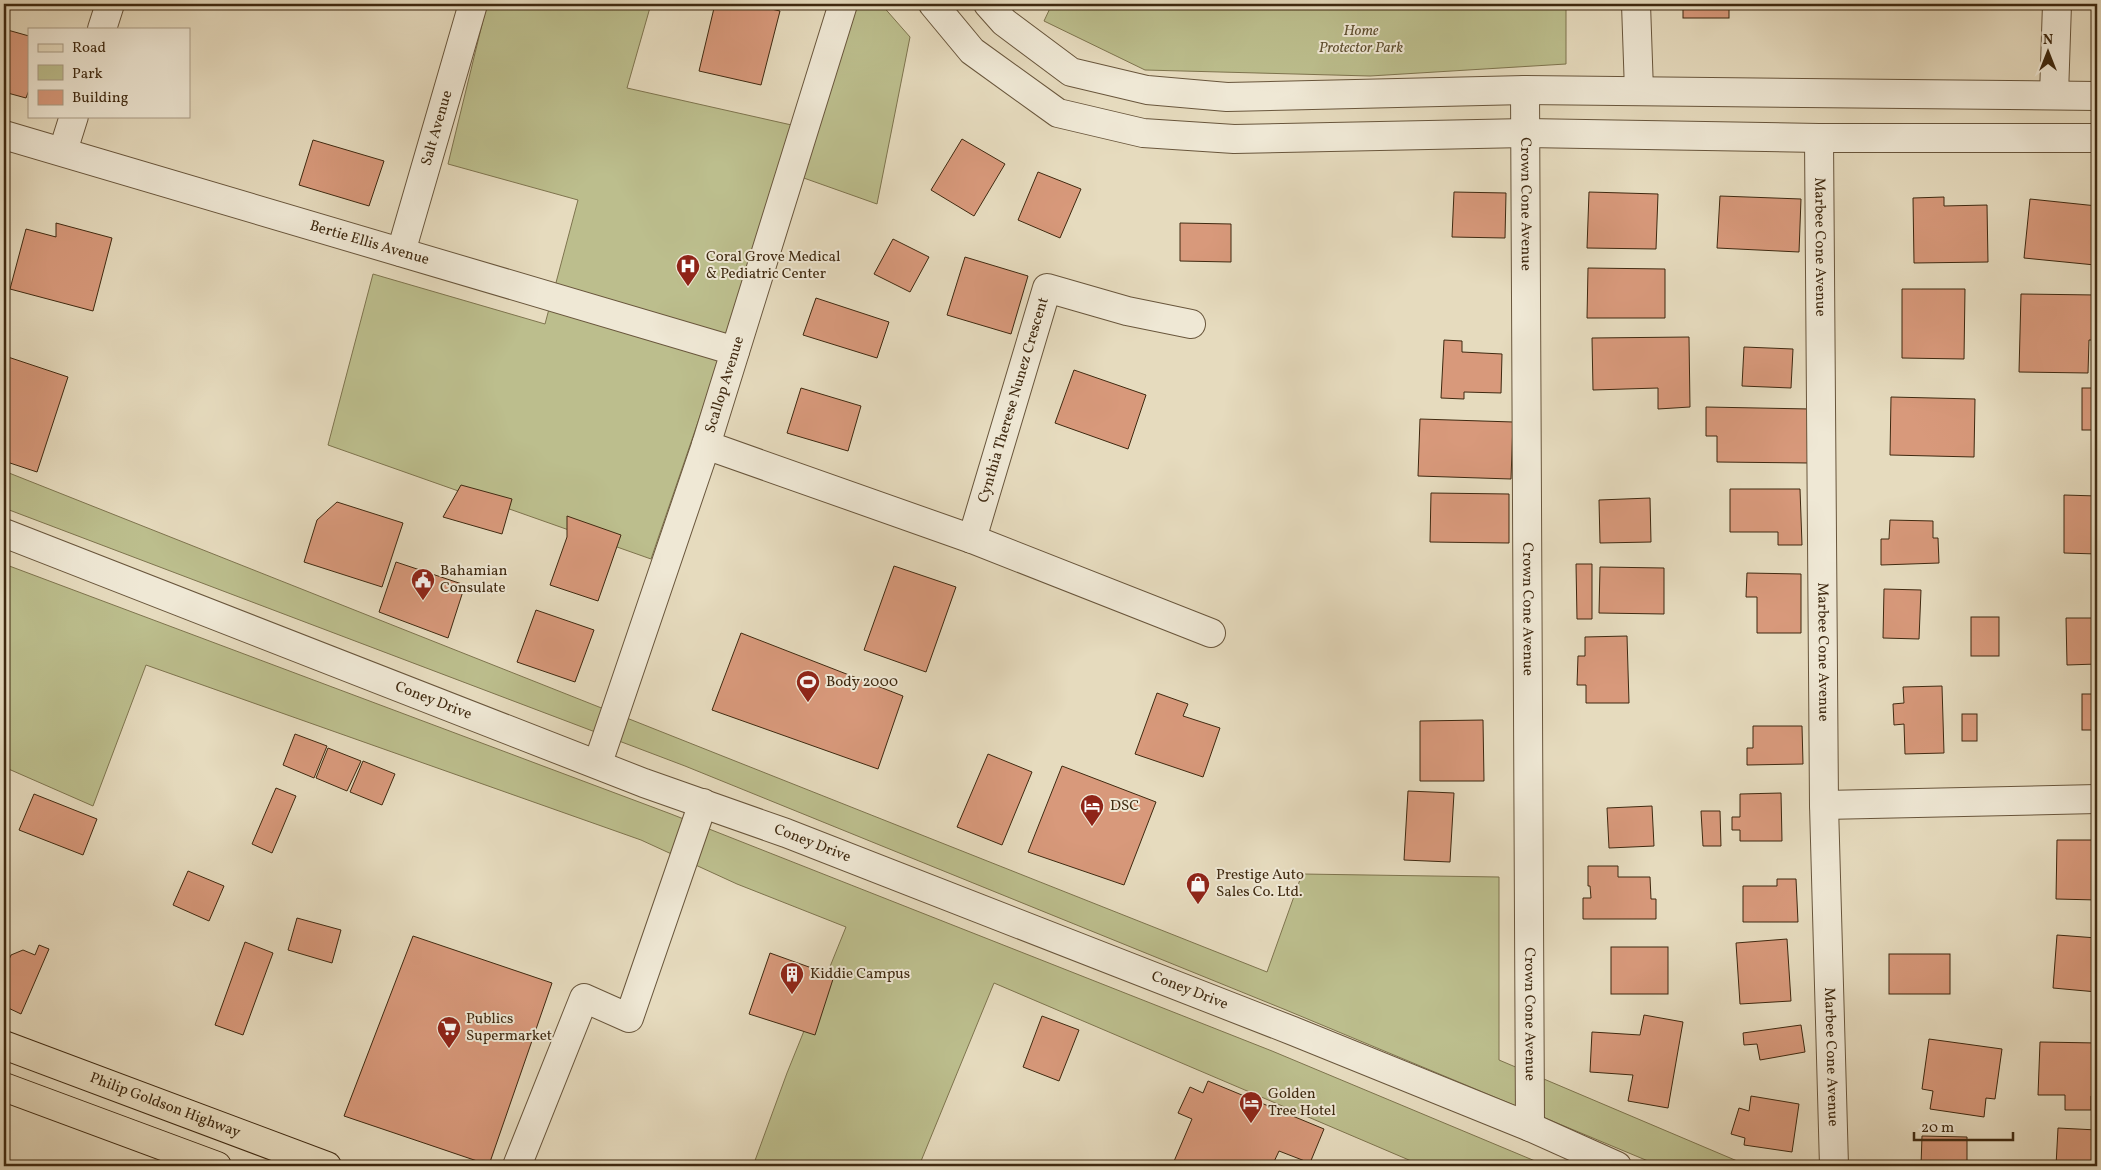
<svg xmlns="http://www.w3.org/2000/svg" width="2101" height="1170" font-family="Vollkorn,serif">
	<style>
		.green { fill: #bcbe8d; stroke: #7e744e }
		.building { fill: #d8997b; stroke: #3f2910 }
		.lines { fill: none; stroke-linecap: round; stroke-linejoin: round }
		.minor-casing { stroke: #69563c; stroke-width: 30 }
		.major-casing { stroke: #3f2910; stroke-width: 30 }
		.minor { stroke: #efe8d5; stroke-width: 28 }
		.major { stroke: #e6dbbe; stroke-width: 28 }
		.labels { text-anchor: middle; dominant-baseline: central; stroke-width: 4; stroke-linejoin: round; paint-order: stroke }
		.park-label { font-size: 15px; font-style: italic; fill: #5e4e2f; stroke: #efe8d5 }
		.street-label { font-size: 15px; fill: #3f2910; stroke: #efe8d5 }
		.poi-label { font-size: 15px; fill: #3f2910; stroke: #efe8d5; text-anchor: start }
	</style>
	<rect width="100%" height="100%" fill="#e6dbbe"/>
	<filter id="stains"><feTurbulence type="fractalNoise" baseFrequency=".004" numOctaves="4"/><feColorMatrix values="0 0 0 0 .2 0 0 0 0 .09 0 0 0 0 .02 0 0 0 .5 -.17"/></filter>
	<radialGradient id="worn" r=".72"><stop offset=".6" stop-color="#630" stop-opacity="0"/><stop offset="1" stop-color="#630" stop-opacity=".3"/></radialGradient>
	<g class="green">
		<path d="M 487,4 L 651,4 L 627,88 L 796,126 L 833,4 L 881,4 L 910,37 L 877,204 L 784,171 L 651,559 L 328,445 L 373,274 L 545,324 L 578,200 L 448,164 Z"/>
		<path d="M 1052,4 L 1566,4 L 1566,64 L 1370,76 L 1145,70 L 1044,21 Z"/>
		<path d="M 4,471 L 1267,972 L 1302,874 L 1499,877 L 1499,1060 L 1749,1166 L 1660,1166 L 1286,1010 L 685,766 L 4,508 Z"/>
		<path d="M 4,564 L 671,814 L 1272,1051 L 1547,1166 L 1423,1166 L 994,983 L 919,1166 L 753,1166 L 787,1073 L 846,927 L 737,884 L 641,840 L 146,665 L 93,806 L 4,767 L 4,622 L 8,606 L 4,605 Z"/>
	</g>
	<g class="building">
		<path d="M 715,4 L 750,4 L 780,11 L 761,85 L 699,71 Z"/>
		<rect x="1683" y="4" width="46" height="14"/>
		<path d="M 4,29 L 29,36 L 29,90 L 26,98 L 4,92 Z"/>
		<path d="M 962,139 L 1005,164 L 974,216 L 931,190 Z"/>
		<path d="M 313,140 L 384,161 L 369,206 L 299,185 Z"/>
		<path d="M 1038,172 L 1081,189 L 1060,238 L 1018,220 Z"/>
		<path d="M 1454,192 L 1506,193 L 1505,238 L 1452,237 Z"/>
		<path d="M 1589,192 L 1658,194 L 1656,249 L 1587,248 Z"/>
		<path d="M 1720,196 L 1801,199 L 1799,252 L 1717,248 Z"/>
		<path d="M 1944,197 L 1944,206 L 1987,205 L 1988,262 L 1914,263 L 1913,198 Z"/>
		<path d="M 2030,199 L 2097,206 L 2095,265 L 2024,258 Z"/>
		<path d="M 56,223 L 112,238 L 93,311 L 10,289 L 26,229 L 56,237 Z"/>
		<path d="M 1180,223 L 1231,224 L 1231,262 L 1180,261 Z"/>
		<path d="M 893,239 L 929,257 L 910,292 L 874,274 Z"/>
		<path d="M 965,257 L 1028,276 L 1011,334 L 947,315 Z"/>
		<path d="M 1588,268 L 1665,269 L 1665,318 L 1587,318 Z"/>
		<path d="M 1902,289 L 1965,289 L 1964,359 L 1902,358 Z"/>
		<path d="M 2021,294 L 2096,295 L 2097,340 L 2089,340 L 2088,373 L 2019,372 Z"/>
		<path d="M 816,298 L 889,322 L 877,358 L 803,335 Z"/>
		<path d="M 1689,337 L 1690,407 L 1658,409 L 1658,388 L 1593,390 L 1592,338 Z"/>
		<path d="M 1444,340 L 1462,341 L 1462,352 L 1502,354 L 1501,393 L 1464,392 L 1464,399 L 1441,398 Z"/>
		<path d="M 1744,347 L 1793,349 L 1791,388 L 1742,386 Z"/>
		<path d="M 8,357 L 68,377 L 37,472 L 4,461 L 4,371 Z"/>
		<path d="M 1074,370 L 1146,395 L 1128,449 L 1055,423 Z"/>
		<path d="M 801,388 L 861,406 L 848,451 L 787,433 Z"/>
		<rect x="2082" y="388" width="15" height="42"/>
		<path d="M 1891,397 L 1975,399 L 1974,457 L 1890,455 Z"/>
		<path d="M 1706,407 L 1810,409 L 1809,463 L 1717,462 L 1717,436 L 1706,436 Z"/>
		<path d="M 1420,419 L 1513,422 L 1511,479 L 1418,476 Z"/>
		<path d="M 461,485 L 512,499 L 502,534 L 443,517 Z"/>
		<path d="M 1730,489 L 1800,489 L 1802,545 L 1778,545 L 1778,532 L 1730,532 Z"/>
		<path d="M 1431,493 L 1509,494 L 1509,543 L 1430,542 Z"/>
		<path d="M 2064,495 L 2097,496 L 2097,554 L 2064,553 Z"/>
		<path d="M 1650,498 L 1651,542 L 1600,543 L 1599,500 Z"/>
		<path d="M 337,502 L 403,523 L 382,587 L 304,562 L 317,520 Z"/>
		<path d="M 567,516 L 621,535 L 598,601 L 550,585 L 567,537 Z"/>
		<path d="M 1890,520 L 1933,521 L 1933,538 L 1938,538 L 1939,563 L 1881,565 L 1881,539 L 1889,539 Z"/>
		<path d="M 396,562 L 465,585 L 448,638 L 379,612 Z"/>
		<path d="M 1576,564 L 1592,564 L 1592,619 L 1577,619 Z"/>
		<path d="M 894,566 L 956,587 L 926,672 L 864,650 Z"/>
		<path d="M 1600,567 L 1664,568 L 1664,614 L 1599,613 Z"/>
		<path d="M 1747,573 L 1801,574 L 1801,633 L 1757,633 L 1757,597 L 1746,597 Z"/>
		<path d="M 1884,589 L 1921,590 L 1919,639 L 1883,638 Z"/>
		<path d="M 536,610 L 594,630 L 575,682 L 517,662 Z"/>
		<rect x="1971" y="617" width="28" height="39"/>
		<path d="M 2066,618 L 2097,618 L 2097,664 L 2067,665 Z"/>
		<path d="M 741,633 L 903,696 L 878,769 L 712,710 Z"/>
		<path d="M 1627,636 L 1629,703 L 1586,703 L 1586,685 L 1577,685 L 1578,656 L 1585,656 L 1585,637 Z"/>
		<path d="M 1942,686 L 1944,753 L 1905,754 L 1904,724 L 1894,725 L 1893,704 L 1904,703 L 1903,687 Z"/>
		<path d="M 1157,693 L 1188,704 L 1183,716 L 1220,728 L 1203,777 L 1135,754 Z"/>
		<rect x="2082" y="694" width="15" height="36"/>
		<rect x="1962" y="714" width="15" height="27"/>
		<path d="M 1483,720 L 1484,781 L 1420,781 L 1420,721 Z"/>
		<path d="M 1753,726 L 1802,726 L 1803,764 L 1747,765 L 1747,748 L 1753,748 Z"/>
		<path d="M 295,734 L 327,746 L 314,778 L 283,765 Z"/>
		<path d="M 328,748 L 361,761 L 347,791 L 316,778 Z"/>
		<path d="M 988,754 L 1032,772 L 1002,845 L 957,827 Z"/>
		<path d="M 363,761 L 395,774 L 382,805 L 350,792 Z"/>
		<path d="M 1062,766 L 1156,802 L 1124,885 L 1028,852 Z"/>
		<path d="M 276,788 L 296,796 L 272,853 L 252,844 Z"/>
		<path d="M 1408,791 L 1454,793 L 1450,862 L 1404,860 Z"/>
		<path d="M 1781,793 L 1782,841 L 1740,841 L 1740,830 L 1732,830 L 1732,817 L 1740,817 L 1740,794 Z"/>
		<path d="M 34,794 L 97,819 L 83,855 L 19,830 Z"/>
		<path d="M 1652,806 L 1654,846 L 1609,848 L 1607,808 Z"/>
		<path d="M 1701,811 L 1720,811 L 1721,846 L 1703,846 Z"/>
		<path d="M 2057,840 L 2097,840 L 2097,900 L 2056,899 Z"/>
		<path d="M 1588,866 L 1618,866 L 1618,877 L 1650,877 L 1651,899 L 1656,899 L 1656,919 L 1583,919 L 1583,898 L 1591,898 L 1590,886 L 1588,886 Z"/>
		<path d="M 188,871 L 224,886 L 209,921 L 173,905 Z"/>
		<path d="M 1777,879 L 1796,879 L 1798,922 L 1743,922 L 1743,886 L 1777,886 Z"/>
		<path d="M 297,918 L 341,930 L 332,963 L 288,950 Z"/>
		<path d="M 2057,935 L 2097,938 L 2097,992 L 2053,988 Z"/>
		<path d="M 413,936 L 552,983 L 489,1165 L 344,1116 Z"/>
		<path d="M 1787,939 L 1791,1001 L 1740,1004 L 1736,943 Z"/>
		<path d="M 245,942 L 273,953 L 243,1035 L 215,1025 Z"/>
		<path d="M 39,945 L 49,949 L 21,1014 L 4,1006 L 4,971 L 11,955 L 23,950 L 35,955 Z"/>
		<rect x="1611" y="947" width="57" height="47"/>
		<path d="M 770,953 L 834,976 L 815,1035 L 749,1014 Z"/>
		<rect x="1889" y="954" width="61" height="40"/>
		<path d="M 1644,1015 L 1683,1022 L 1668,1108 L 1628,1101 L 1633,1075 L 1590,1072 L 1592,1032 L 1640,1035 Z"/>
		<path d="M 1042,1016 L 1079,1030 L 1059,1081 L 1023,1067 Z"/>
		<path d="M 1801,1025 L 1805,1052 L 1760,1060 L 1757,1044 L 1744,1045 L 1743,1033 Z"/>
		<path d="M 1929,1039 L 2002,1049 L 1995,1099 L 1986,1098 L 1984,1117 L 1930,1109 L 1933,1091 L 1922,1089 Z"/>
		<path d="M 2040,1042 L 2097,1043 L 2097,1097 L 2091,1096 L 2091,1110 L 2065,1110 L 2065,1095 L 2038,1095 Z"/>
		<path d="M 1208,1081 L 1324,1129 L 1310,1163 L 1279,1151 L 1272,1166 L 1172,1166 L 1192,1119 L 1178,1113 L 1190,1087 L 1203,1093 Z"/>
		<path d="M 1751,1096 L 1799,1104 L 1792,1152 L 1744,1145 L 1745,1138 L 1731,1134 L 1739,1108 L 1749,1111 Z"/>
		<path d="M 2058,1128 L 2097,1130 L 2097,1166 L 2056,1166 Z"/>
		<path d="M 1922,1136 L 1967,1137 L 1967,1166 L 1921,1166 Z"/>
	</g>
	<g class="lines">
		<g class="minor-casing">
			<g id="minor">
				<path d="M 933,4 L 972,51 L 1058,113 L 1143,133 L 1234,139 L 1526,133 L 1819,138 L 2097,138"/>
				<path d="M 988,4 L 1004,22 L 1071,72 L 1147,90 L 1227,97 L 1525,90 L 2097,96"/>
				<path d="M 1636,4 L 1639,91"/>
				<path d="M 102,29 L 110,4"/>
				<path id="s1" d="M 1525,90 L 1530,1127"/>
				<path d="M 2054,95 L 2057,4"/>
				<path id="s2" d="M 4,135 L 735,351"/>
				<path id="s3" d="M 1819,138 L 1824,805 L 1834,1166"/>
				<path d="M 63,151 L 74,116"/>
				<path id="s4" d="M 401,252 L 473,4"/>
				<path d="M 706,445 L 972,539 L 1211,633"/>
				<path id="s5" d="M 4,533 L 644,783 L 786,833 L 1293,1031 L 1530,1127 L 1617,1166"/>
				<path id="s6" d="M 972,539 L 1047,288 L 1127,311 L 1191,324"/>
				<path id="s7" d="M 598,763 L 706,445 L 843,4"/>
				<path d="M 1824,805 L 2097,799"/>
				<path d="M 517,1166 L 584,998 L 629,1018 L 703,803"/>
			</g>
		</g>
		<g class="major-casing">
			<g id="major">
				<path id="s8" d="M 4,1045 L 327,1166"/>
				<path d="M 4,1087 L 217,1166"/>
			</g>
		</g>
		<use href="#minor" class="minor"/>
		<use href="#major" class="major"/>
	</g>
	<defs>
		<g id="hospital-pin" transform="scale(1.25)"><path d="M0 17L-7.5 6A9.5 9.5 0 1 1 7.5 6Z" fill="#8f2418" stroke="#efe8d5"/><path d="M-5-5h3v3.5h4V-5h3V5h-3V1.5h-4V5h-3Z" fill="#fff"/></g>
		<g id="civic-pin" transform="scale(1.25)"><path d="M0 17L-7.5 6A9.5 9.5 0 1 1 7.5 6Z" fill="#8f2418" stroke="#efe8d5"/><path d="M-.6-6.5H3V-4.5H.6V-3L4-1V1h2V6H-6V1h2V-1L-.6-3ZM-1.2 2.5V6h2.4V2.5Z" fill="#fff"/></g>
		<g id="stadium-pin" transform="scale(1.25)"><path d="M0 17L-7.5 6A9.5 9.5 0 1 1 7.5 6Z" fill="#8f2418" stroke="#efe8d5"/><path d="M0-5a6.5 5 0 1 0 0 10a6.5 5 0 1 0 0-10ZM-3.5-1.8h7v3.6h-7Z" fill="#fff"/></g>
		<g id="hotel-pin" transform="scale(1.25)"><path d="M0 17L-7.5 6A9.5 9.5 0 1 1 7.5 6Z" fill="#8f2418" stroke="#efe8d5"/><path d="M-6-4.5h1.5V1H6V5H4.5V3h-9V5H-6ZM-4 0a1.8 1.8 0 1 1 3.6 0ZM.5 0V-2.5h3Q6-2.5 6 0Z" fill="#fff"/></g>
		<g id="shop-pin" transform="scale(1.25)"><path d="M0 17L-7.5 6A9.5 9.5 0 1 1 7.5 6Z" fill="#8f2418" stroke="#efe8d5"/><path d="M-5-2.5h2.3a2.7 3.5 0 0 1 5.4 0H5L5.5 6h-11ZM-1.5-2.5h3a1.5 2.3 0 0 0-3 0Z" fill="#fff"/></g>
		<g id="building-pin" transform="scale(1.25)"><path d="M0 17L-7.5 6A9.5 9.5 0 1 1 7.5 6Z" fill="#8f2418" stroke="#efe8d5"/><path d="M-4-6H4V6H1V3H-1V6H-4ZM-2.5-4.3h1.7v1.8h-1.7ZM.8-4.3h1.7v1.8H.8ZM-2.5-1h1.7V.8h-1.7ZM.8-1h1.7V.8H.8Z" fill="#fff"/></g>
		<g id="supermarket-pin" transform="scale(1.25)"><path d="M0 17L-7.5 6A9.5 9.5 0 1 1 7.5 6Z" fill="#8f2418" stroke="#efe8d5"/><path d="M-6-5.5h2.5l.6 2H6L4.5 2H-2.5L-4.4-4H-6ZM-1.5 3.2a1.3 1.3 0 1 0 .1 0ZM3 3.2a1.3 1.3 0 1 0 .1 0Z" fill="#fff"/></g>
	</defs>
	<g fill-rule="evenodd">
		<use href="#hospital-pin" x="688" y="266"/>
		<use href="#civic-pin" x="423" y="580"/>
		<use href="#stadium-pin" x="808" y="682"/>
		<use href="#hotel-pin" x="1092" y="806"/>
		<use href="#shop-pin" x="1198" y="884"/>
		<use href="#building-pin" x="792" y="974"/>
		<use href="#supermarket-pin" x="449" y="1028"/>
		<use href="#hotel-pin" x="1251" y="1103"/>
	</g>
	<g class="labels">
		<g class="park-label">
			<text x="1361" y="31">Home<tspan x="1361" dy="17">Protector Park</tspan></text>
		</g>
		<g class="street-label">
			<text stroke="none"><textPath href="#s4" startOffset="129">Salt Avenue</textPath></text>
			<text stroke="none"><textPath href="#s1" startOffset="114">Crown Cone Avenue</textPath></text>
			<text stroke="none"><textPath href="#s2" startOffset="381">Bertie Ellis Avenue</textPath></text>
			<text stroke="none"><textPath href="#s3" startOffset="109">Marbee Cone Avenue</textPath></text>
			<text stroke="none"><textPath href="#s7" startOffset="399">Scallop Avenue</textPath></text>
			<text stroke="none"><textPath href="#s6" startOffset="145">Cynthia Therese Nunez Crescent</textPath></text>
			<text stroke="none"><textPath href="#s1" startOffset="519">Crown Cone Avenue</textPath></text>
			<text stroke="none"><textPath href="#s3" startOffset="514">Marbee Cone Avenue</textPath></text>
			<text stroke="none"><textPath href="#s5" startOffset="461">Coney Drive</textPath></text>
			<text stroke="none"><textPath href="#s5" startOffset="866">Coney Drive</textPath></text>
			<text stroke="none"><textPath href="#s5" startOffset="1271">Coney Drive</textPath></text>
			<text stroke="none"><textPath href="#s1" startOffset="924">Crown Cone Avenue</textPath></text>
			<text stroke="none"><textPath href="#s3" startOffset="919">Marbee Cone Avenue</textPath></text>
			<text stroke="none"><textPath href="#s8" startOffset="172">Philip Goldson Highway</textPath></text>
		</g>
		<g class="poi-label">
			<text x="706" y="257">Coral Grove Medical<tspan x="706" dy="17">&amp; Pediatric Center</tspan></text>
			<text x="440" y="571">Bahamian<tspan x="440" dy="17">Consulate</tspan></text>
			<text x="826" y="682">Body 2000</text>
			<text x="1110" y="806">DSC</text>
			<text x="1216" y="875">Prestige Auto<tspan x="1216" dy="17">Sales Co. Ltd.</tspan></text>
			<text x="810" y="974">Kiddie Campus</text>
			<text x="466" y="1019">Publics<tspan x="466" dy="17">Supermarket</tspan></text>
			<text x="1268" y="1094">Golden<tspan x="1268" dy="17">Tree Hotel</tspan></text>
		</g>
	</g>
	<rect width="2101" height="1170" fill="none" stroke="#e6dbbe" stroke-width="20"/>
	<rect x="5" y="5" width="2091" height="1160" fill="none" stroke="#3f2910" stroke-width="2.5"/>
	<rect x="10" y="10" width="2081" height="1150" fill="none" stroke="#3f2910"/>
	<rect x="28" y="28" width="162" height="90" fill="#efe8d5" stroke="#a99c86"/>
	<rect x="38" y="44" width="25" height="8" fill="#e6dbbe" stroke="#a99c86"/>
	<text x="72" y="52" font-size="15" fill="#3f2910">Road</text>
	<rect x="38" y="65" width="25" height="15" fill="#bcbe8d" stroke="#a99c86"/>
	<text x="72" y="78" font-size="15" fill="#3f2910">Park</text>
	<rect x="38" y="90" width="25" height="15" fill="#d8997b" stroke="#a99c86"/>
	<text x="72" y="102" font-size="15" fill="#3f2910">Building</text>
	<g transform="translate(2048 52)" stroke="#efe8d5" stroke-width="4" paint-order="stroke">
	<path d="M0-4L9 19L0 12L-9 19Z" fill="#3f2910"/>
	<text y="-8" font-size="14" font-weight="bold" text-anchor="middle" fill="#3f2910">N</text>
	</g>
	<path d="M1914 1132v8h99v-8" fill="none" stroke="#3f2910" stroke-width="2.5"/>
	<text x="1921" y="1132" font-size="15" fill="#3f2910" stroke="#efe8d5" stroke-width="4" paint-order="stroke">20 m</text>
	<rect width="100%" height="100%" filter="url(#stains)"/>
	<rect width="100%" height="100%" fill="url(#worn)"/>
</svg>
